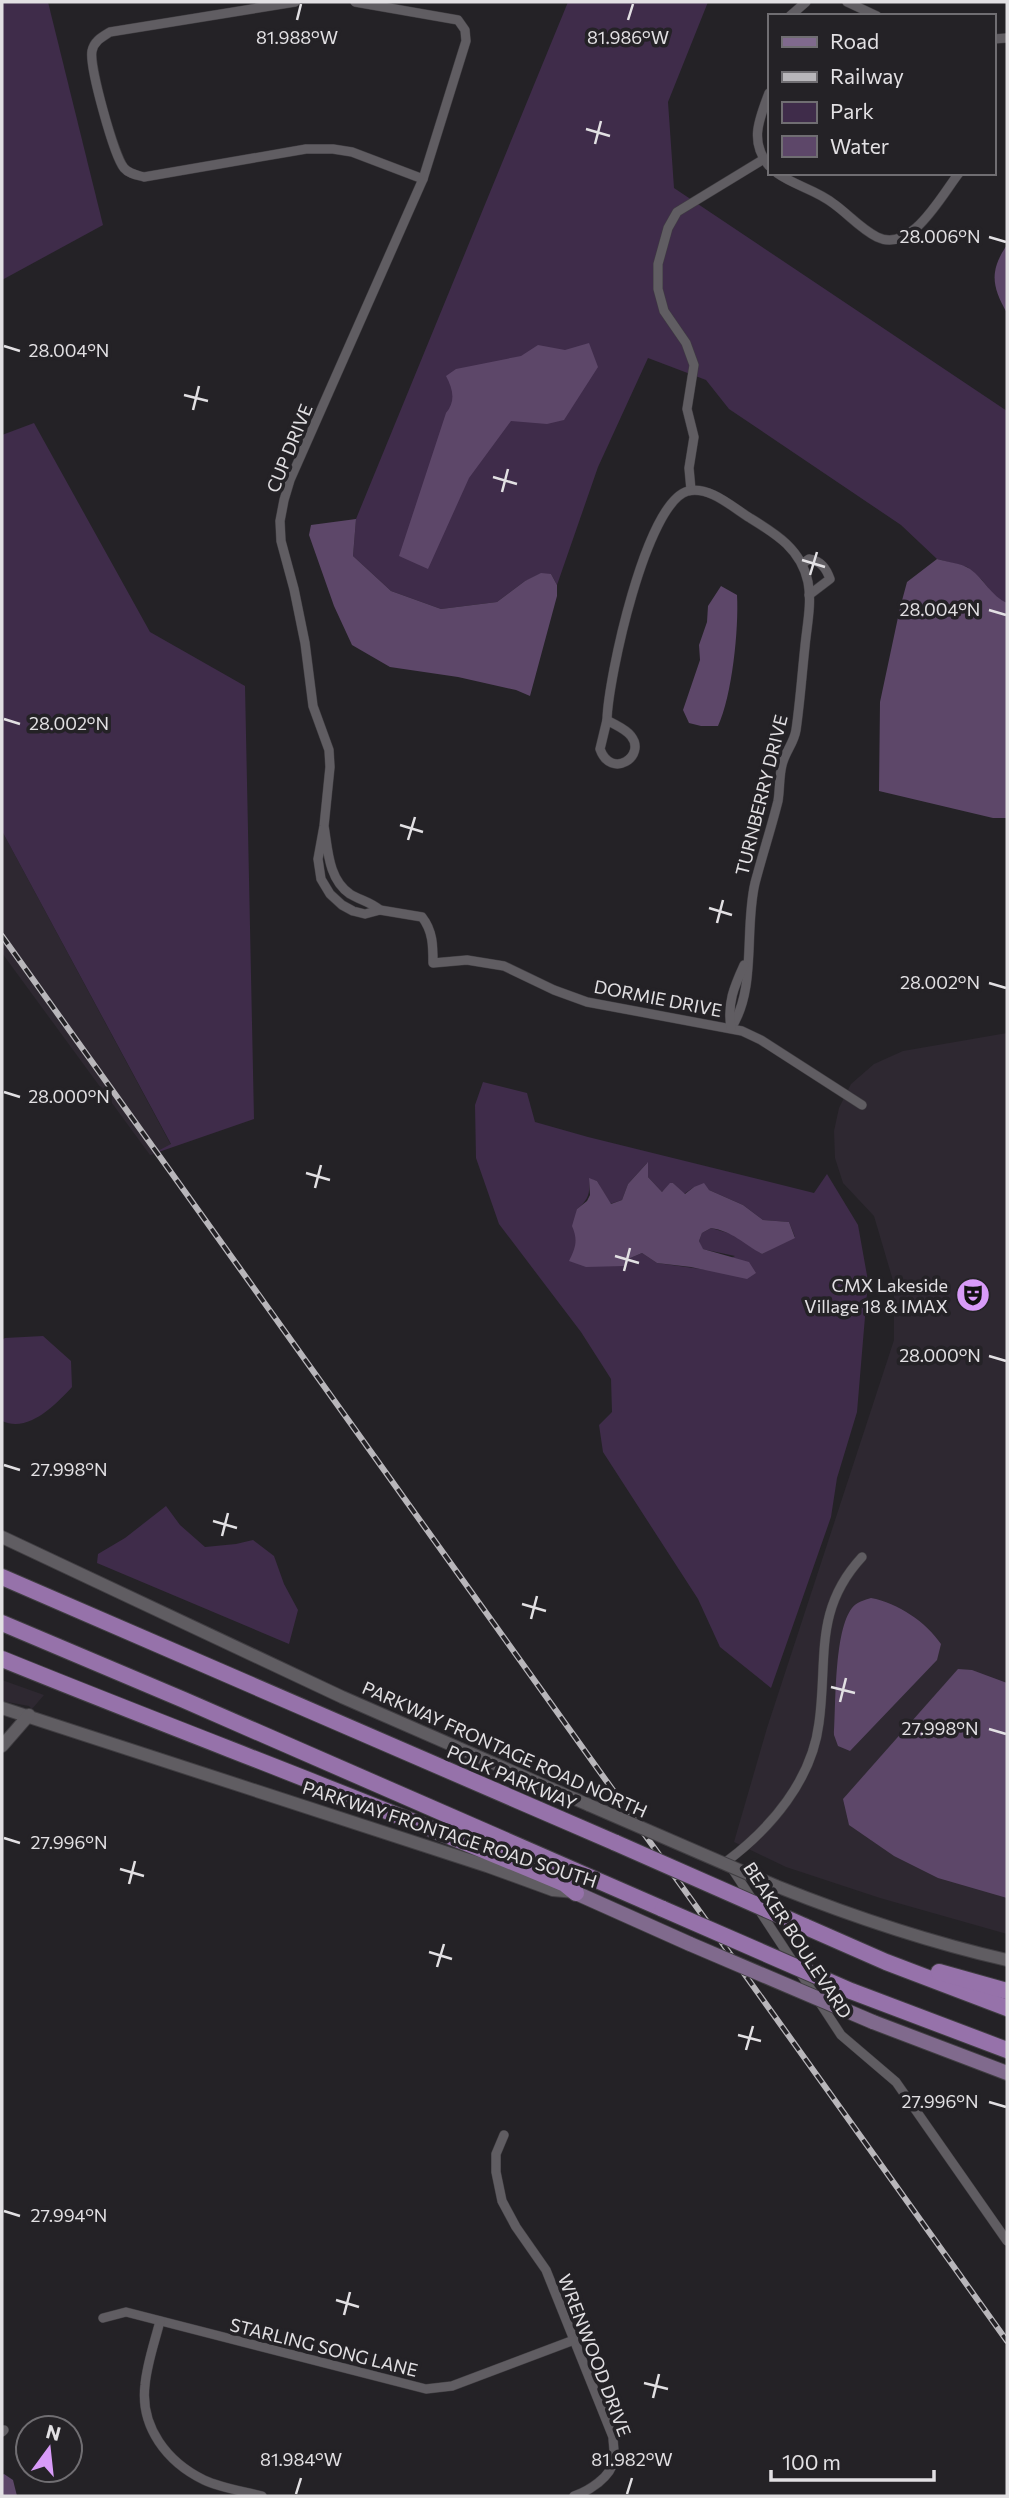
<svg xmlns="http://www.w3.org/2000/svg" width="1009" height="2498" font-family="Commissioner,sans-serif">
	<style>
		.built { fill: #2e2831 }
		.green { fill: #3f2c4a; fill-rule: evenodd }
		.water { fill: #5d4769 }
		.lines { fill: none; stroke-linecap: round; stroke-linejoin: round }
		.street-casing { stroke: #403e42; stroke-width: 10 }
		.secondary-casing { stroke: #403e42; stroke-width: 14 }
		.primary-casing { stroke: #403e42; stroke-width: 16 }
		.highway-casing { stroke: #403e42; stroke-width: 18 }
		.street { stroke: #605d62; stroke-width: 9 }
		.secondary { stroke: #605d62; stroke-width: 12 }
		.primary { stroke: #806a8d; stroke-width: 14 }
		.highway { stroke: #9672aa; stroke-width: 16 }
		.rail-casing { stroke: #b8b6ba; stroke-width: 6 }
		.rail { stroke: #242226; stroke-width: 3.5; stroke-dasharray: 10; stroke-linecap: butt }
		.secondary-bridge-casing { stroke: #403e42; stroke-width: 14; stroke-linecap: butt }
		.primary-bridge-casing { stroke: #403e42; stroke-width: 16; stroke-linecap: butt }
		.highway-bridge-casing { stroke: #403e42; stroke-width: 18; stroke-linecap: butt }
		.secondary-bridge { stroke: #605d62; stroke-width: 12 }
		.primary-bridge { stroke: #806a8d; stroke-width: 14 }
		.highway-bridge { stroke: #9672aa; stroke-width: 16 }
		.ticks { fill: none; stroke: #e2e0e3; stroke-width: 2.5 }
		.labels { text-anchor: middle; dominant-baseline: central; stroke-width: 7; stroke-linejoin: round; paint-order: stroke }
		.street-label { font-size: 18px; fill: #e2e0e3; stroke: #242226 }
		.poi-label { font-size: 18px; fill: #e2e0e3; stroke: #242226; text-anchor: end }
		.ticks-label { font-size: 18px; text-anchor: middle; fill: #e2e0e3; stroke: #242226; stroke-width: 7; stroke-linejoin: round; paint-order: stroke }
	</style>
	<rect width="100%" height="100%" fill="#242226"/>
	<g class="built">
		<path d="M 2,831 L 171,1145 L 150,1155 L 2,953 Z"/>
		<path d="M 1007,1033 L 1007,1934 L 880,1898 L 786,1867 L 734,1842 L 767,1728 L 894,1340 L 894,1284 L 874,1216 L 843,1183 L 835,1158 L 834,1131 L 839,1108 L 851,1084 L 874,1064 L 903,1051 Z"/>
		<path d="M 2,1680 L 44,1695 L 32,1709 L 29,1706 L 2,1701 Z"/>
	</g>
	<g class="green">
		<path d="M 2,2 L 48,2 L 103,225 L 2,280 Z"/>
		<path d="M 568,2 L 708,2 L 668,102 L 674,188 L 1007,411 L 1007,603 L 996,598 L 982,580 L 967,567 L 937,559 L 901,525 L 729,409 L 706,380 L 648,358 L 598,467 L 557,585 L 551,574 L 525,581 L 497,602 L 441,609 L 391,591 L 353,556 L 356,519 Z"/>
		<path d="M 34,423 L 150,632 L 245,686 L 254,1119 L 150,1155 L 171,1144 L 2,831 L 2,435 Z"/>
		<path d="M 483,1082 L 527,1093 L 535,1122 L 588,1137 L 814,1193 L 827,1174 L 858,1225 L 868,1281 L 857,1412 L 837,1478 L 831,1517 L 771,1688 L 720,1647 L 698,1599 L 603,1452 L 599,1425 L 612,1412 L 611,1379 L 581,1332 L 499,1224 L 476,1158 L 475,1105 ZM 647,1163 L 648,1177 L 662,1192 L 673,1183 L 684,1194 L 694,1187 L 709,1190 L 743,1205 L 763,1220 L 789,1222 L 795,1237 L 762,1254 L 735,1235 L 711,1228 L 702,1233 L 699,1241 L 702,1249 L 735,1256 L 708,1270 L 657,1263 L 642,1253 L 628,1259 L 626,1263 L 570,1261 L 576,1247 L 577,1209 C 589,1199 590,1194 589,1179 L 597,1181 L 610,1204 L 622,1200 L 628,1184 Z"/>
		<path d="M 43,1336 L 71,1361 L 72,1387 C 55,1405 29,1433 2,1421 L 2,1340 L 5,1338 Z"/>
		<path d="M 166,1506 L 180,1525 L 205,1547 L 236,1544 L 253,1540 L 274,1556 L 284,1584 L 298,1610 L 289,1644 L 97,1563 L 98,1554 L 125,1538 Z"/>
	</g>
	<g class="water">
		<path d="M 1007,245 L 1007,313 C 992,287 989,271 1007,245 Z"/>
		<path d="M 589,343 L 598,367 L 564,420 L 547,424 L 511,421 L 469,478 L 428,569 L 399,556 L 446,413 C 456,401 453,389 446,376 L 456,369 L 521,356 L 538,345 L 565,350 Z"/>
		<path d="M 356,519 L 353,556 L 391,591 L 441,609 L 497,602 L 525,581 L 541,573 L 551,574 L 557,585 L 557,596 L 530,696 L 516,690 L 458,677 L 390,667 L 352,645 L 334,606 L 309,535 L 311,525 Z"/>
		<path d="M 937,559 C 947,562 961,563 970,569 C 984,579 991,596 1007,603 L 1007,818 L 993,818 L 879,791 L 880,702 L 900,608 L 907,582 Z"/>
		<path d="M 721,586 L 737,595 C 739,629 732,696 718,726 L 701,726 L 689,723 L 683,710 L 700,660 L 699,645 L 707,622 L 708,606 Z"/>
		<path d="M 648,1162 L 648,1177 L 662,1192 L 670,1183 L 673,1183 L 685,1194 L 694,1187 L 704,1183 L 709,1190 L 743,1205 L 763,1220 L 789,1222 L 795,1238 L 762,1254 C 744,1244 732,1231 711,1228 L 702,1233 L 699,1241 L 703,1249 L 749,1262 L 756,1273 L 747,1279 L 691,1267 L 657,1263 L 642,1253 L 628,1259 L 624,1266 L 586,1267 L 569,1261 C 576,1247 578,1240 572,1226 L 577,1209 L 587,1201 L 590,1195 L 589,1178 L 597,1181 L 611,1204 L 622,1200 L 628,1184 Z"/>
		<path d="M 871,1598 C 898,1603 926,1622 941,1644 L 937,1660 L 850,1751 L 838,1746 L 834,1735 C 836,1705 834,1631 852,1608 C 856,1602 865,1600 871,1598 Z"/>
		<path d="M 958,1669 L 972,1670 L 1007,1683 L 1007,1898 L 938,1878 L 894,1856 L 849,1825 L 843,1799 Z"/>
		<path d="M 4,2474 L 13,2480 L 17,2496 L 2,2496 L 2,2475 Z"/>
	</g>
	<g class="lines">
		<g class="street-casing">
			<g id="street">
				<path d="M 295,2 L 110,32 C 102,37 94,41 92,51 C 89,66 114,156 124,168 C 129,174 137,175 144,177 L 306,149 L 333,149 L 352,152 L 423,179"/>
				<path d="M 847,2 L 877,16"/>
				<path d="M 790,16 L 806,2"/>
				<path d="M 993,39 L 1007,38"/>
				<path d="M 769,93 C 759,120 749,141 769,166"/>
				<path d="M 777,173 C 795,186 817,190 834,204 C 848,214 861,229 877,237 C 911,254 941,196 959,173"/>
				<path d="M 691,490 L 689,468 L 694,437 L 687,409 L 694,365 L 686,343 L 664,311 L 658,289 L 658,264 L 668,228 L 677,212 L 764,159"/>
				<path d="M 802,564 L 809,559 C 821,561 826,568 830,579 L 809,595"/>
				<path d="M 607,720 C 608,679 646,502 688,491 C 710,486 732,507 750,518 C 776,534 801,549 808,582 C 812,603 807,625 805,646 C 802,674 800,702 796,730 C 794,743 785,752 782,765 C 779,777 780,789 778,801 C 771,829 762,856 755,883 C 744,929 757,989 731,1028"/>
				<path d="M 607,720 C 615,725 626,729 631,736 C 647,756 611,780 600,749 Z"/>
				<path d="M 324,826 C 328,849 328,879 350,894 C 360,900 371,902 380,910 L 365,914 L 353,911 L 342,905 L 330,894 L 321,879 L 318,859 L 324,826 L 330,767 L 329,750 L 313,706 L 305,643 L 294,589 L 281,541 L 280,521 L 284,500 L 290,480 L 423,179 L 466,41 L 465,30 L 458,20 L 355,2"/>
				<path d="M 380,910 L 422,917 C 433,931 433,946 433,963 L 467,960 L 504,966 L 554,990 L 587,1002 L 742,1031 L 761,1040 L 862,1105"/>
				<path d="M 731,1028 C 727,1003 734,987 744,965"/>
				<path d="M 862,1557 C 813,1610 828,1659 819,1723 C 812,1780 771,1828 727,1861 L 841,2035 L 896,2082 L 1007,2241"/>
				<path d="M 504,2135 L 496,2154 L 496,2172 L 502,2201 L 516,2227 L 546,2270 L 613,2437 C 613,2444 615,2453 614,2460 C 611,2477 589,2491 574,2496"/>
				<path d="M 103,2318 L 126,2312 L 426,2389 L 452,2386 L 574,2340"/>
				<path d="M 160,2321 C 155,2341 147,2363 145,2385 C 140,2427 167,2462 204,2480 C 221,2488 243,2491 262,2496"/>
				<path d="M 2,2432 L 4,2430"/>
			</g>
		</g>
		<g class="secondary-casing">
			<g id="secondary">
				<path d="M 2,1537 L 342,1697 L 589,1805"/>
				<path d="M 2,1708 L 487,1866 L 553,1890 L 575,1892"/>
				<path d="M 2,1746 L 29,1715"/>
				<path d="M 776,1886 C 851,1916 928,1942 1007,1960"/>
			</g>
		</g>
		<g class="primary-casing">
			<g id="primary">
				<path d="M 576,1893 L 690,1944"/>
				<path d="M 873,2022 L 1007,2073"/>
			</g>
		</g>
		<g class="highway-casing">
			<g id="highway">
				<path d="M 2,1577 L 616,1843"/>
				<path d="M 2,1623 L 184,1700 L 663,1909"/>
				<path d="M 2,1659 C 189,1735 379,1805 565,1884 L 576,1893"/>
				<path d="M 804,1926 L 886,1962 L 1007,2008"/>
				<path d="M 939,1972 L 1007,1991"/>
				<path d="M 851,1991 L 1007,2050"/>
			</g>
		</g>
		<use href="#street" class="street"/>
		<use href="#secondary" class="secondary"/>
		<use href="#primary" class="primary"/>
		<use href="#highway" class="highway"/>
		<g class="rail-casing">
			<path id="rail" d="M 2,936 L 1007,2341"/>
		</g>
		<use href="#rail" class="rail"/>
		<g class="secondary-bridge-casing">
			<path id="secondary-bridge" d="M 589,1805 L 776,1886"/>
		</g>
		<g class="primary-bridge-casing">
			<path id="primary-bridge" d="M 690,1944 L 873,2022"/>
		</g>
		<g class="highway-bridge-casing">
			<g id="highway-bridge">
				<path d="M 616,1843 L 804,1926"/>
				<path d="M 663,1909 L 851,1991"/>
			</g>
		</g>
		<use href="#secondary-bridge" class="secondary-bridge"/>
		<use href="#primary-bridge" class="primary-bridge"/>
		<use href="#highway-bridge" class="highway-bridge"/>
	</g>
	<path class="ticks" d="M 297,20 L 301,4M 628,20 L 633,4M 586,129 L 610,136M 595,144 L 601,121M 989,237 L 1006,242M 4,346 L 20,351M 184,395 L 208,401M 193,410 L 199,386M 493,477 L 517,484M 502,492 L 508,469M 802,560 L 825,567M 810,575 L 817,552M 989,610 L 1006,615M 4,719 L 20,724M 400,825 L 423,832M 408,840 L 415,817M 709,908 L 732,915M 717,923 L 723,900M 989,983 L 1006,988M 4,1092 L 20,1097M 306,1173 L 330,1180M 315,1188 L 321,1165M 615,1256 L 639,1263M 624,1271 L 630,1248M 989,1356 L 1006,1361M 4,1465 L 20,1470M 213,1521 L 237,1528M 222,1536 L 228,1513M 522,1604 L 546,1611M 531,1619 L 537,1596M 831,1687 L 855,1693M 840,1702 L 846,1678M 989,1729 L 1006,1734M 4,1838 L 20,1843M 120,1869 L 144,1876M 129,1884 L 135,1861M 429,1952 L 452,1959M 437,1967 L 444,1944M 738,2035 L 761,2041M 746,2050 L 753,2026M 989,2102 L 1006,2107M 4,2211 L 20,2216M 336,2300 L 359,2307M 344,2315 L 350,2292M 644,2383 L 668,2389M 653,2398 L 659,2374M 296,2494 L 301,2478M 627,2494 L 632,2478"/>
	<defs>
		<g id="theatre-disc" transform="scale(1.75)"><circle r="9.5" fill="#d89bf8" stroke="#242226"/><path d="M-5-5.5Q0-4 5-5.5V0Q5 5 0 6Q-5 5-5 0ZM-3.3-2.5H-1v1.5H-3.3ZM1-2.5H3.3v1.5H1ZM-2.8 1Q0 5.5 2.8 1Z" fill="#111"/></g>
	</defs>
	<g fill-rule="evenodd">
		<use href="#theatre-disc" x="973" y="1295"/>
	</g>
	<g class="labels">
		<g class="street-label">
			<text transform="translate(289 448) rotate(-68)">CUP DRIVE</text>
			<text transform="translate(761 795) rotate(-76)">TURNBERRY DRIVE</text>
			<text transform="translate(658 998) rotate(11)">DORMIE DRIVE</text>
			<text transform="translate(505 1749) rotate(24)">PARKWAY FRONTAGE ROAD NORTH</text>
			<text transform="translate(512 1777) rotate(23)">POLK PARKWAY</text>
			<text transform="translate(450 1834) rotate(18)">PARKWAY FRONTAGE ROAD SOUTH</text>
			<text transform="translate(798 1940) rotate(57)">BEAKER BOULEVARD</text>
			<text transform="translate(324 2347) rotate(14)">STARLING SONG LANE</text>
			<text transform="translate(595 2355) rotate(69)">WRENWOOD DRIVE</text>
		</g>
		<g class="poi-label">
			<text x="948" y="1285">CMX Lakeside<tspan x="948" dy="21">Village 18 &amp; IMAX</tspan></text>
		</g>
	</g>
	<g class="ticks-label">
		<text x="297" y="44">81.988°W</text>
		<text x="628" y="44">81.986°W</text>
		<text x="940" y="243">28.006°N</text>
		<text x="69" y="357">28.004°N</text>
		<text x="940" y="616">28.004°N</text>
		<text x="69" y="730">28.002°N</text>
		<text x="940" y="989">28.002°N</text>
		<text x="69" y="1103">28.000°N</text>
		<text x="940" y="1362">28.000°N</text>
		<text x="69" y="1476">27.998°N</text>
		<text x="940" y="1735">27.998°N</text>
		<text x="69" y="1849">27.996°N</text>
		<text x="940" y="2108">27.996°N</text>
		<text x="69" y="2222">27.994°N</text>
		<text x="301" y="2466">81.984°W</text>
		<text x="632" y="2466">81.982°W</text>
	</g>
	<rect width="1009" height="2498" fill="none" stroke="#e2e0e3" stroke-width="7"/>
	<rect x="768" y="14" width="228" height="161" fill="#242226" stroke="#706e72" stroke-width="2"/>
	<rect x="782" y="37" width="35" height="10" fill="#806a8d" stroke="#706e72" stroke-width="2"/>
	<text x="830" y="49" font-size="21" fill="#e2e0e3">Road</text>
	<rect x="782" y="72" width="35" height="10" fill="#b8b6ba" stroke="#706e72" stroke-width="2"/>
	<text x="830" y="84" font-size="21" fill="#e2e0e3">Railway</text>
	<rect x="782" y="102" width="35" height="21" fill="#3f2c4a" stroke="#706e72" stroke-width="2"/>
	<text x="830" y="119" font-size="21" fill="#e2e0e3">Park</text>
	<rect x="782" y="136" width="35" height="21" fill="#5d4769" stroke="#706e72" stroke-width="2"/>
	<text x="830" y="154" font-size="21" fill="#e2e0e3">Water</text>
	<g transform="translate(49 2449) rotate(15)"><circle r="33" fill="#242226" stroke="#706e72" stroke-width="2"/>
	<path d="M0-5L12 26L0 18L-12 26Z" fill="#d89bf8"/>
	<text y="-10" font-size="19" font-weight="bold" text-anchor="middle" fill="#e2e0e3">N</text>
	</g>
	<path d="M771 2470v10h163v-10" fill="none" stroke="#e2e0e3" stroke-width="3.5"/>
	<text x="782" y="2470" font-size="21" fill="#e2e0e3" stroke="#242226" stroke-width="5" paint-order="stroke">100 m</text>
</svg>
